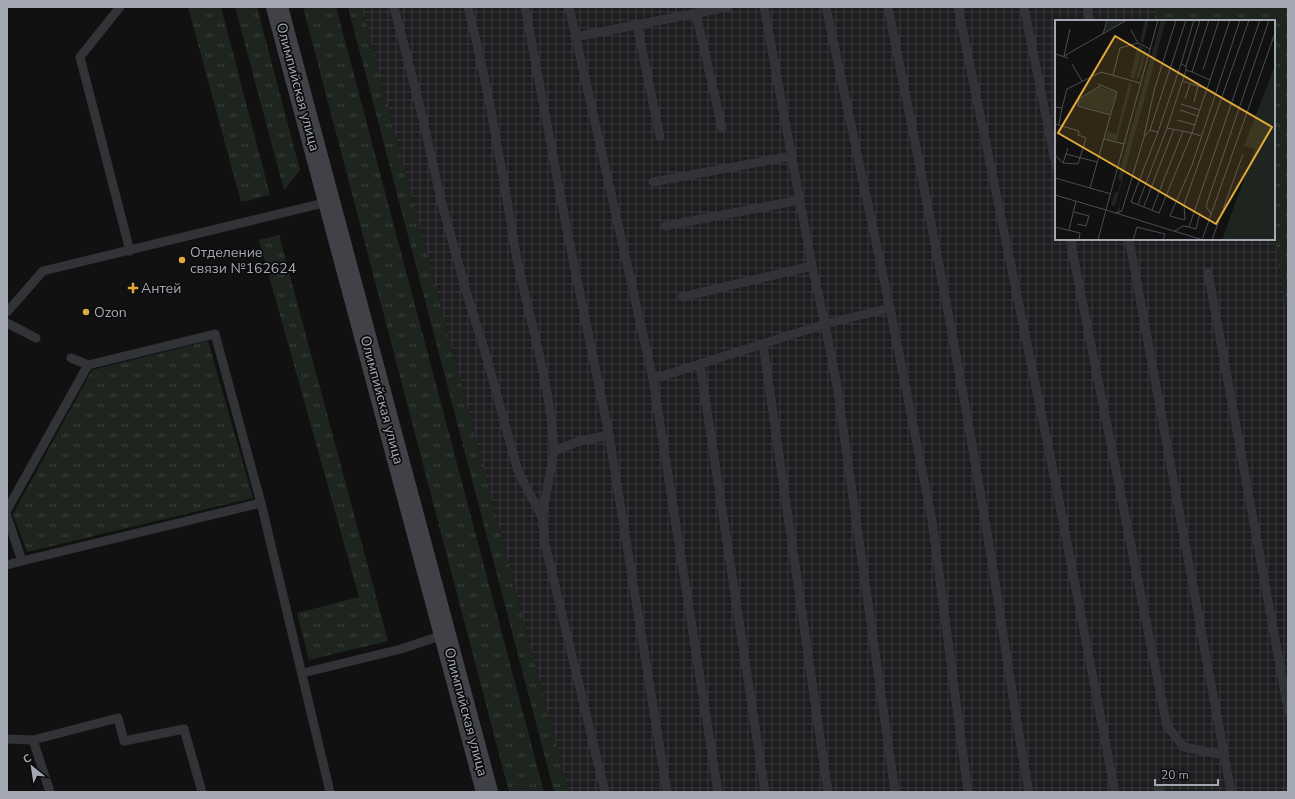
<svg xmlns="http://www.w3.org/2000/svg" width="1295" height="799" font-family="'Nunito Sans',sans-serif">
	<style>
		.industrial { fill: url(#industrial-grid) }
		.grass { fill: url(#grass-tufts) }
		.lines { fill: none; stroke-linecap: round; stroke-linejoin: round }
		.service { stroke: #323337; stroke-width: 9 }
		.secondary { stroke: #404247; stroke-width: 22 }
		.poi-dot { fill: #e2ab39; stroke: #0c0c0d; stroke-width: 1.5 }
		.labels { text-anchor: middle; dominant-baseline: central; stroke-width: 3.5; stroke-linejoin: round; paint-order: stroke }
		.street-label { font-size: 14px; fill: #a3a8b2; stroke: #0c0c0d }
		.poi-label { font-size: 14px; fill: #a3a8b2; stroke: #0c0c0d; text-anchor: start }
		.inset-road { fill: none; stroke: #4b4d52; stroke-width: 1 }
		.view { fill: #e2ab39; fill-opacity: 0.15; stroke: #e2ab39; stroke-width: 2 }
		.inset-edge { fill: none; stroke: #a3a8b2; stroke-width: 2 }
	</style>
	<defs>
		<pattern id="industrial-grid" width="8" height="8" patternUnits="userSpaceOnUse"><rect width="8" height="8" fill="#1d1d1f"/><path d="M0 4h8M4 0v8" fill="none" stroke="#3b3b3d"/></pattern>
		<pattern id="grass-tufts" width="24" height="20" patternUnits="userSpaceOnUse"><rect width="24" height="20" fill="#1e241e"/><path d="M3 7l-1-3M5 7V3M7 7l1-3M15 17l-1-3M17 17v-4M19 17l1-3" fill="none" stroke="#3c413c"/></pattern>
	</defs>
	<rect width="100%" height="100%" fill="#111112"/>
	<path class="industrial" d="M 362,7 L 1155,7 L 1158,21 L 1056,21 L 1056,239 L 1274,239 L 1274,237 L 1288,317 L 1288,792 L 569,792 Z"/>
	<g class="grass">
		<path d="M 188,7 L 221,7 L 270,195 L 241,202 Z"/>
		<path d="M 235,7 L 257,7 L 300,170 L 284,190 Z"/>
		<path d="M 303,7 L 336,7 L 544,792 L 509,792 Z"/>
		<path d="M 348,7 L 362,7 L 569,792 L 554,792 Z"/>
		<path d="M 1155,7 L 1288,7 L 1288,317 L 1274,237 L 1274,21 L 1158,21 Z"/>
		<path d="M 279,235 L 388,641 L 309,660 L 297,613 L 359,597 L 259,240 Z"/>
		<path d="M 208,341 L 253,498 L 27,552 L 13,514 L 92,370 Z"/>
	</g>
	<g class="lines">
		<g class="service">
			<path d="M 120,7 L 80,57 L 130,251"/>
			<path d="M 394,7 L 421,111 L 441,200 L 466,291 L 485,352 L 518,471 L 542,517"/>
			<path d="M 468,7 C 480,54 490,102 498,150 C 505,185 510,220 516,254 C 529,319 551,385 554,451"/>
			<path d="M 525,7 L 568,235 L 609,435 L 580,441 L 554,451 L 542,517 L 545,544 L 605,792"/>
			<path d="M 569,7 L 653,379"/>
			<path d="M 764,7 L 812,266 L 825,324 L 890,308"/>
			<path d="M 826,7 L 890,308 L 932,520 L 968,792"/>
			<path d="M 888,7 C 922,176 956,345 984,515 C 1000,607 1012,700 1029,792"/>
			<path d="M 958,7 L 1056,485 L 1115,792"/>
			<path d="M 1024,7 L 1056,166"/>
			<path d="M 1087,7 L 1090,21"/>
			<path d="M 696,13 L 722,128"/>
			<path d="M 637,25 L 660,137"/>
			<path d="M 575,37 L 728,7"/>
			<path d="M 653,182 L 792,156"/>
			<path d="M 665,226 L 800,200"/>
			<path d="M 1070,239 L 1167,726 L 1184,747 L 1224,755"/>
			<path d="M 1129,239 L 1231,792"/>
			<path d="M 1208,272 L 1288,710"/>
			<path d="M 682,297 L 812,266"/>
			<path d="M 7,312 L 43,271 L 328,202"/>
			<path d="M 7,323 L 36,338"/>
			<path d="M 763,344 L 828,792"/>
			<path d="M 71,358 L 88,365 L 215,334 L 261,503 L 330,792"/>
			<path d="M 700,364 L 765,792"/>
			<path d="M 609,435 L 667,792"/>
			<path d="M 7,510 L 88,365"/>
			<path d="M 7,516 L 22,561 L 261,503"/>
			<path d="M 7,565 L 22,561"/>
			<path d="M 303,673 L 401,649 L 446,634"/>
			<path d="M 7,739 L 33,740 L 118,718 L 124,741 L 184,729 L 202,792"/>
			<path d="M 33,740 L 50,792"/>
			<path d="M 1158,789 L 1159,792"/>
			<path d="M 718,792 L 653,379 L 825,324 L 837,386 L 895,792"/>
		</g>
		<path class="secondary" d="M 277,7 L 487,792"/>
	</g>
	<g class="poi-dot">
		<circle cx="182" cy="260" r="4"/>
		<path d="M131 282h4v4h4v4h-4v4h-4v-4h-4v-4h4z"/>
		<circle cx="86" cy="312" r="4"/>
	</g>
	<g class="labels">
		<g class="street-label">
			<text transform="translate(298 87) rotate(75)">Олимпийская улица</text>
			<text transform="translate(382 400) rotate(75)">Олимпийская улица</text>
			<text transform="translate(466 712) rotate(75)">Олимпийская улица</text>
		</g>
		<g class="poi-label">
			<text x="190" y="252">Отделение<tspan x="190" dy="16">связи №162624</tspan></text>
			<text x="141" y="288">Антей</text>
			<text x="94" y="312">Ozon</text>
		</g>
	</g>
	<g transform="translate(1055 20)">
		<rect width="220" height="220" fill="#111112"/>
		<path d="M 53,0 L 72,0 L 49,13 ZM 90,0 L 94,0 L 88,24 L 85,21 ZM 106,0 L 111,0 L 60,187 L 56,185 L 59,173 L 63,172 L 66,161 L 63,158 ZM 113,0 L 64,187 L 66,191 L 62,192 ZM 83,25 L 88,27 L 79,59 L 75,57 ZM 89,28 L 92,30 L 84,58 L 81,59 ZM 220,45 L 220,220 L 167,220 L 200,129 L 189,126 ZM 74,63 L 77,64 L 62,121 L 51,118 L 53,111 L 61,114 ZM 45,67 L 61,72 L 55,94 L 24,85 L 25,79 Z" fill="#1e241e"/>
		<path class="inset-road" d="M 185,0 L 137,145 L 115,196 L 130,200 L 129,185 L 194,0M 15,9 L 9,36 L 72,0M 76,10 L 83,23 L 95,29M 48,14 L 52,0M 0,34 L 13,38M 17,44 L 27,61M 126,44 L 139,0M 131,46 L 145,0M 148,50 L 164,0M 58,55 L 65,28 L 83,23M 155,60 L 175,0M 127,61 L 152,69M 45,66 L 24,79 L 23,86 L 56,95M 130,79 L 135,64M 139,82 L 143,66M 126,84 L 145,90M 0,87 L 7,88 L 4,104M 7,88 L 12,69 L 46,52 L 85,63M 125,90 L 143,96M 122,100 L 140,105M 0,104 L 24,111 L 23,115 L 31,118 L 23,144 L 8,143M 112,108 L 131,50M 95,110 L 131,0M 89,116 L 99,71 L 121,0M 146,116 L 137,113 L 155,60 L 137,52 L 154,0M 49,119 L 69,124M 13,128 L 11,134 L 42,142M 0,135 L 8,143 L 11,134M 0,158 L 56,174M 35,168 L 62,72 L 43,64M 0,175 L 51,190 L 103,0M 83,184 L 112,108 L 137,113 L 104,193 L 76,182 L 103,112M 89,186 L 119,109M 97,190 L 128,111M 19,192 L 34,196 L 31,206 L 22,204M 61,193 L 67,191 L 89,117 L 95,110 L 103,112 L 126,44 L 131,46 L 131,50 L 137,52M 156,194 L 151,186 L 214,0M 0,207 L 25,213 L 24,220M 134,207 L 141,209 L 145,193M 14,210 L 21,181M 120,211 L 128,206 L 134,207 L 205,0M 43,220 L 51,190 L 148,220M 78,220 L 82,207 L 110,214 L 108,220M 147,220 L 220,13M 157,220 L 188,134"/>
		<path class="view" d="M 60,16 L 217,107 L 161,204 L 3,113 Z"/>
		<rect width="220" height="220" class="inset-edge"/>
	</g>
	<rect width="1295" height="799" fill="none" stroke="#a3a8b2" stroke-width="16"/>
	<g transform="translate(32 767) rotate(330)" stroke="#0c0c0d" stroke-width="3" paint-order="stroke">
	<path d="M0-3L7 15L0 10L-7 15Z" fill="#a3a8b2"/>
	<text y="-6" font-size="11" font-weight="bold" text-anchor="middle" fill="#a3a8b2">С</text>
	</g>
	<path d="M1155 779v6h63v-6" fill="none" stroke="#a3a8b2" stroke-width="2"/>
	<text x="1161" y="779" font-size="12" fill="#a3a8b2" stroke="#0c0c0d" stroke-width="3" paint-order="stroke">20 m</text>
</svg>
